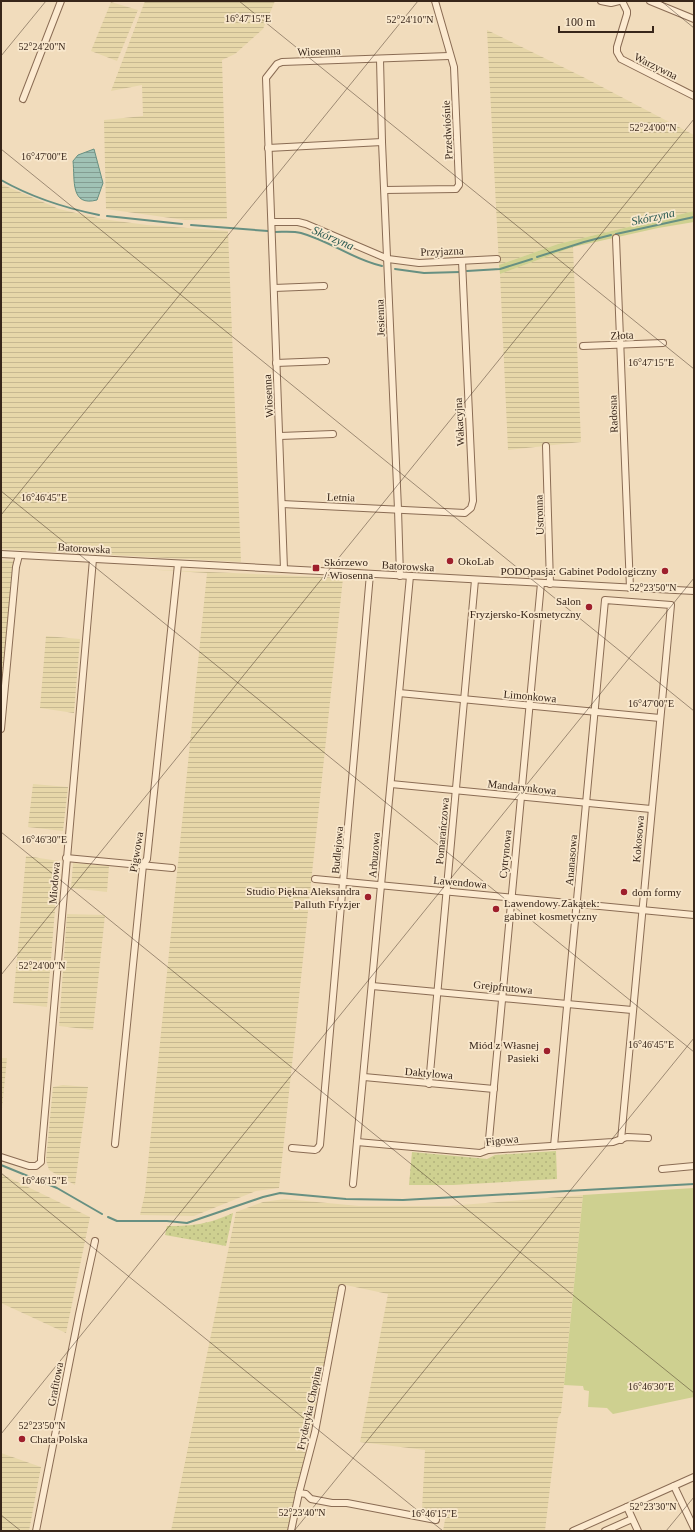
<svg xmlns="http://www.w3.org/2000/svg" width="695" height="1532" font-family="Georgia,serif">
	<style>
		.farmland { fill: url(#farmland-rules) }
		.grass { fill: #ced090 }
		.park { fill: url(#park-dots) }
		.water { fill: url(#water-rules); stroke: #679082 }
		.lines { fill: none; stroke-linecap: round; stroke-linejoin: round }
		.stream { stroke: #679082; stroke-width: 2 }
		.minor-casing { stroke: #8a6c54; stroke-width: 8 }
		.minor { stroke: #fcead0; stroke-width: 6 }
		.ticks { fill: none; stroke: #38261a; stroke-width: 1; stroke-opacity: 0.45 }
		.poi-dot { fill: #9e1f2c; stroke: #f8e7cc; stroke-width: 1.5 }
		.labels { text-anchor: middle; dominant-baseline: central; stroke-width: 3.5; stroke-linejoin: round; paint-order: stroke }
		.street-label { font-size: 11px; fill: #38261a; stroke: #f8e7cc }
		.poi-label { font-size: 11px; fill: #38261a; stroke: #f8e7cc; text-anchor: start }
		.water-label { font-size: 12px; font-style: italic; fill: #285951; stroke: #f8e7cc }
		.ticks-label { font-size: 10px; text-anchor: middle; fill: #38261a; stroke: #f8e7cc; stroke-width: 3.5; stroke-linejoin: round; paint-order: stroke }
	</style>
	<defs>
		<pattern id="farmland-rules" width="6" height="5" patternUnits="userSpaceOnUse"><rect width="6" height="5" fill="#e7d7a9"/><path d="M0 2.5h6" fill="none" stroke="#c7b891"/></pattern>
		<pattern id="park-dots" width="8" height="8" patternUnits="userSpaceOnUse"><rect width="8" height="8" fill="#ced090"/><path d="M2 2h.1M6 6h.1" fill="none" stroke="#b2b27c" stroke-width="1.8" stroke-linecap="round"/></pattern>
		<pattern id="water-rules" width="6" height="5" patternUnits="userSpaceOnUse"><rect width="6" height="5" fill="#a0c2b5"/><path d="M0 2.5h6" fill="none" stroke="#839d92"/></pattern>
	</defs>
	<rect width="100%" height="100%" fill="#f1dcbc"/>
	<g class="farmland">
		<path d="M 145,1 L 275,1 L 263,29 L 235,54 L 222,60 L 227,219 L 185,220 L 106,209 L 104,120 L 143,116 L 142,85 L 111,91 Z"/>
		<path d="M 111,2 L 138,10 L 117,61 L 91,51 Z"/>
		<path d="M 487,30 L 585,78 L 694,135 L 694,211 L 558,244 L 499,265 Z"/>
		<path d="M 1,184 L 59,209 L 102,219 L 147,225 L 228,231 L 241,562 L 1,549 Z"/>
		<path d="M 573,247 L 581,442 L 508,450 L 500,274 Z"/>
		<path d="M 1,560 L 14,561 L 1,697 Z"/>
		<path d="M 141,569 L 343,578 L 279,1188 L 256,1191 L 194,1216 L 140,1215 L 145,1193 L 207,573 Z"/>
		<path d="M 46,636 L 80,639 L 74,713 L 40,708 Z"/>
		<path d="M 33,784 L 68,787 L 63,831 L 28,827 Z"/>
		<path d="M 26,856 L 59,861 L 47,1007 L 13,1003 Z"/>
		<path d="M 73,863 L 109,866 L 107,892 L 71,888 Z"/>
		<path d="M 67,914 L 105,915 L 93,1030 L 59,1026 Z"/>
		<path d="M 1,1058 L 7,1058 L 1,1119 Z"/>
		<path d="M 63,1085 L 88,1087 L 75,1185 L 49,1170 L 46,1160 L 53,1087 Z"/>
		<path d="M 1,1174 L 90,1217 L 66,1333 L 1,1303 Z"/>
		<path d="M 583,1195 L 561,1413 L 558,1418 L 545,1531 L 443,1531 L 446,1514 L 422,1510 L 425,1450 L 360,1442 L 388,1294 L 341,1284 L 289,1531 L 171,1531 L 236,1212 L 263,1202 L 285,1199 L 359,1206 L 449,1206 Z"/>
		<path d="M 1,1453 L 41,1467 L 29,1531 L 1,1531 Z"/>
	</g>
	<g class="grass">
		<path d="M 694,211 L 694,222 L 658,228 L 573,247 L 500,274 L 499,265 L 558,244 Z"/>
		<path d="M 694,1188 L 694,1397 L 613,1414 L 607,1408 L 588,1407 L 589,1391 L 584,1390 L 583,1386 L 564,1385 L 583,1195 Z"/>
	</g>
	<g class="park">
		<path d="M 556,1151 L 557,1179 L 453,1185 L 409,1185 L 412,1152 L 487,1159 L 495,1155 Z"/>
		<path d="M 233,1213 L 226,1246 L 165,1235 L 167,1226 C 195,1226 208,1224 233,1213 Z"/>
	</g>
	<path class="water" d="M 94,149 L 103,183 L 97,200 C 70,207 75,180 73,161 L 78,155 Z"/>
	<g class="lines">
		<g class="stream">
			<path d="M 1,180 C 31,197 65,208 99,215"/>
			<path d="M 107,216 L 182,224"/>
			<path d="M 191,225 L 268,231"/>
			<path d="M 275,232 C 284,232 293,231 301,233 C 330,241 354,260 382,266"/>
			<path d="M 616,234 L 694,217"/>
			<path d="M 537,257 L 584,242 L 611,235"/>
			<path d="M 395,269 L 424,273 L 460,272"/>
			<path d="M 467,271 L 500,269 L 532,259"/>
			<path d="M 1,1165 L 57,1188 L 102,1214"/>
			<path d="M 108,1217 L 117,1221 L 167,1221 L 187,1223 L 263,1197 L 280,1193 L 346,1199 L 403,1200 L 694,1184"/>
		</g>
		<g class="minor-casing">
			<g id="minor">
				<path d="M 601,1 L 611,3 L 619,1"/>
				<path d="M 622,1 L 627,11 L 627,14 L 617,47 L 617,52 L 621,59 L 694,96"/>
				<path d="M 650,1 L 694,19"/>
				<path d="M 380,59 L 382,142 L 398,509 L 400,576"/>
				<path d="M 23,99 L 61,1"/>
				<path d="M 268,148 L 382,142"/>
				<path d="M 385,190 L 456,189 L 459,185 L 454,67 L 435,1"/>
				<path d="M 272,222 L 298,222 L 306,224 L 388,259 L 419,263 L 497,259"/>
				<path d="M 616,238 L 630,588"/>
				<path d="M 274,288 L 324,286"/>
				<path d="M 583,346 L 663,343"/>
				<path d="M 276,363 L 326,361"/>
				<path d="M 280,436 L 333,434"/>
				<path d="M 546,446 L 550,584"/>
				<path d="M 282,504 L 465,513 L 471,508 L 473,501 L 462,261"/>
				<path d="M 1,554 L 694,591"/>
				<path d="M 284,569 L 266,78 L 277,64 L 282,62 L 449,56"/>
				<path d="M 399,693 L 660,718"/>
				<path d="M 1,729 L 16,567 L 19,555"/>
				<path d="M 391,784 L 651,809"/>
				<path d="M 66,858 L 172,868"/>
				<path d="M 315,879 L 694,915"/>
				<path d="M 372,986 L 632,1010"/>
				<path d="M 364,1077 L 494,1089"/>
				<path d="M 429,1084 L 475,580"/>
				<path d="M 357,1142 L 480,1153 L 488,1150 L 613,1142 L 627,1137 L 648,1138"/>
				<path d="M 115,1144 L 143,865 L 147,859 L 178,564"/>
				<path d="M 554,1146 L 605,600 L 671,605 L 621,1140"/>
				<path d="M 292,1148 L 315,1150 L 317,1149 L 320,1145 L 370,574"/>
				<path d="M 488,1150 L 541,583"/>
				<path d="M 1,1157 L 29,1166 L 36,1166 L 41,1162 L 41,1158 L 93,559"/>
				<path d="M 662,1169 L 694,1166"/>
				<path d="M 353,1184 L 410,576"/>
				<path d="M 674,1486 L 694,1528"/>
				<path d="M 299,1493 L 306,1494 L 311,1499 L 332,1503 L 347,1503 L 436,1520"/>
				<path d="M 627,1507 L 638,1531"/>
				<path d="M 36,1531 L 79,1314 L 95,1241"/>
				<path d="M 291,1531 L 299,1493 L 315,1432 L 342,1288"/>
				<path d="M 573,1531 L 694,1477"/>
				<path d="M 605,1531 L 632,1519"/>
			</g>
		</g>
		<use href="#minor" class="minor"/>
	</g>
	<path class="ticks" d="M 239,1 L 694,369M 661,1 L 694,28M 1,56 L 46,1M 1,149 L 694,711M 1,491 L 694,1052M 1,515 L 418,1M 1,832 L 694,1393M 1,975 L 694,119M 1,1173 L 443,1531M 1,1434 L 694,578M 1,1515 L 21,1531M 294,1531 L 694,1038M 666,1531 L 694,1497"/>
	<g class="poi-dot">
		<circle cx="450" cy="561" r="4"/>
		<rect x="312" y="564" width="8" height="8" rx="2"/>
		<circle cx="665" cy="571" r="4"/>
		<circle cx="589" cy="607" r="4"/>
		<circle cx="624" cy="892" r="4"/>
		<circle cx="368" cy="897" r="4"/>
		<circle cx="496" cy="909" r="4"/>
		<circle cx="547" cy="1051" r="4"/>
		<circle cx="22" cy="1439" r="4"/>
	</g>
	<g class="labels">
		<g class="street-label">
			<text transform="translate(319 51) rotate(-2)">Wiosenna</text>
			<text transform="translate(656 66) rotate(26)">Warzywna</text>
			<text transform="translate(447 130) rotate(-93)">Przedwiośnie</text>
			<text transform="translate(442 251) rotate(-2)">Przyjazna</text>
			<text transform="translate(380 318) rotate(-92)">Jesienna</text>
			<text transform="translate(622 335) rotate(-2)">Złota</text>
			<text transform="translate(268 396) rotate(-93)">Wiosenna</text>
			<text transform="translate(613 414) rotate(-92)">Radosna</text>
			<text transform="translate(459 422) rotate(-93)">Wakacyjna</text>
			<text transform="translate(341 497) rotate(2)">Letnia</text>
			<text transform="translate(539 515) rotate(-92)">Ustronna</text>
			<text transform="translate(84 548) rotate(3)">Batorowska</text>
			<text transform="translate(408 566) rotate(3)">Batorowska</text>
			<text transform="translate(530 696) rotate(5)">Limonkowa</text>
			<text transform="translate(522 787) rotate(6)">Mandarynkowa</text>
			<text transform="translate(442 831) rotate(-85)">Pomarańczowa</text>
			<text transform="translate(638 839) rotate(-85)">Kokosowa</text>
			<text transform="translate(337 850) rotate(-85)">Budlejowa</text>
			<text transform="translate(136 852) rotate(-81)">Pigwowa</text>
			<text transform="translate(505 854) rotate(-84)">Cytrynowa</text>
			<text transform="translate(374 855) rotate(-85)">Arbuzowa</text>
			<text transform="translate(571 860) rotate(-85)">Ananasowa</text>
			<text transform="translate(460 882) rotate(5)">Lawendowa</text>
			<text transform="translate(54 883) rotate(-85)">Miodowa</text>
			<text transform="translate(503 987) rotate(6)">Grejpfrutowa</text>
			<text transform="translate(429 1073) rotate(5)">Daktylowa</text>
			<text transform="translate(502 1140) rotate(-6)">Figowa</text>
			<text transform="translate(55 1384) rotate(-79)">Grafitowa</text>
			<text transform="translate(309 1408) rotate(-78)">Fryderyka Chopina</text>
		</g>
		<g class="poi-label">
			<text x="458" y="561">OkoLab</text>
			<text x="324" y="562">Skórzewo<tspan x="324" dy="13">/ Wiosenna</tspan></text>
			<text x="657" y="571" text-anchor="end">PODOpasja: Gabinet Podologiczny</text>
			<text x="581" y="601" text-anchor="end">Salon<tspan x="581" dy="13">Fryzjersko-Kosmetyczny</tspan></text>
			<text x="360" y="891" text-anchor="end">Studio Piękna Aleksandra<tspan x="360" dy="13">Palluth Fryzjer</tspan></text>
			<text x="632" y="892">dom formy</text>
			<text x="504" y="903">Lawendowy Zakątek:<tspan x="504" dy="13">gabinet kosmetyczny</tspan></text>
			<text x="539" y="1045" text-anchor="end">Miód z Własnej<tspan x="539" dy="13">Pasieki</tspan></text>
			<text x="30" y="1439">Chata Polska</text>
		</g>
		<g class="water-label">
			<text transform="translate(653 217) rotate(-12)">Skórzyna</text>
			<text transform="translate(333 238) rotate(23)">Skórzyna</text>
		</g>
	</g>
	<g class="ticks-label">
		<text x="248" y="22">16°47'15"E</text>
		<text x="410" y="23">52°24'10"N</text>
		<text x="42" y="50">52°24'20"N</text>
		<text x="653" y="131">52°24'00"N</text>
		<text x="44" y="160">16°47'00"E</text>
		<text x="651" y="366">16°47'15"E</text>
		<text x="44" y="501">16°46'45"E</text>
		<text x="653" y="591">52°23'50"N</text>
		<text x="651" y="707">16°47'00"E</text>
		<text x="44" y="843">16°46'30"E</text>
		<text x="42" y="969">52°24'00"N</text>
		<text x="651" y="1048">16°46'45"E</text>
		<text x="44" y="1184">16°46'15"E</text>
		<text x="651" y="1390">16°46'30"E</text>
		<text x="42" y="1429">52°23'50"N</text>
		<text x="653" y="1510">52°23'30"N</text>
		<text x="302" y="1516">52°23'40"N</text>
		<text x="434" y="1517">16°46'15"E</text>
	</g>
	<rect width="695" height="1532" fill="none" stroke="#38261a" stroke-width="4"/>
	<path d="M559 26v6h94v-6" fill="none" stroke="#38261a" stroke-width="2"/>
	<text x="565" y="26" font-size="12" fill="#38261a" stroke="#f8e7cc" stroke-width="3" paint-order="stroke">100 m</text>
</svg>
